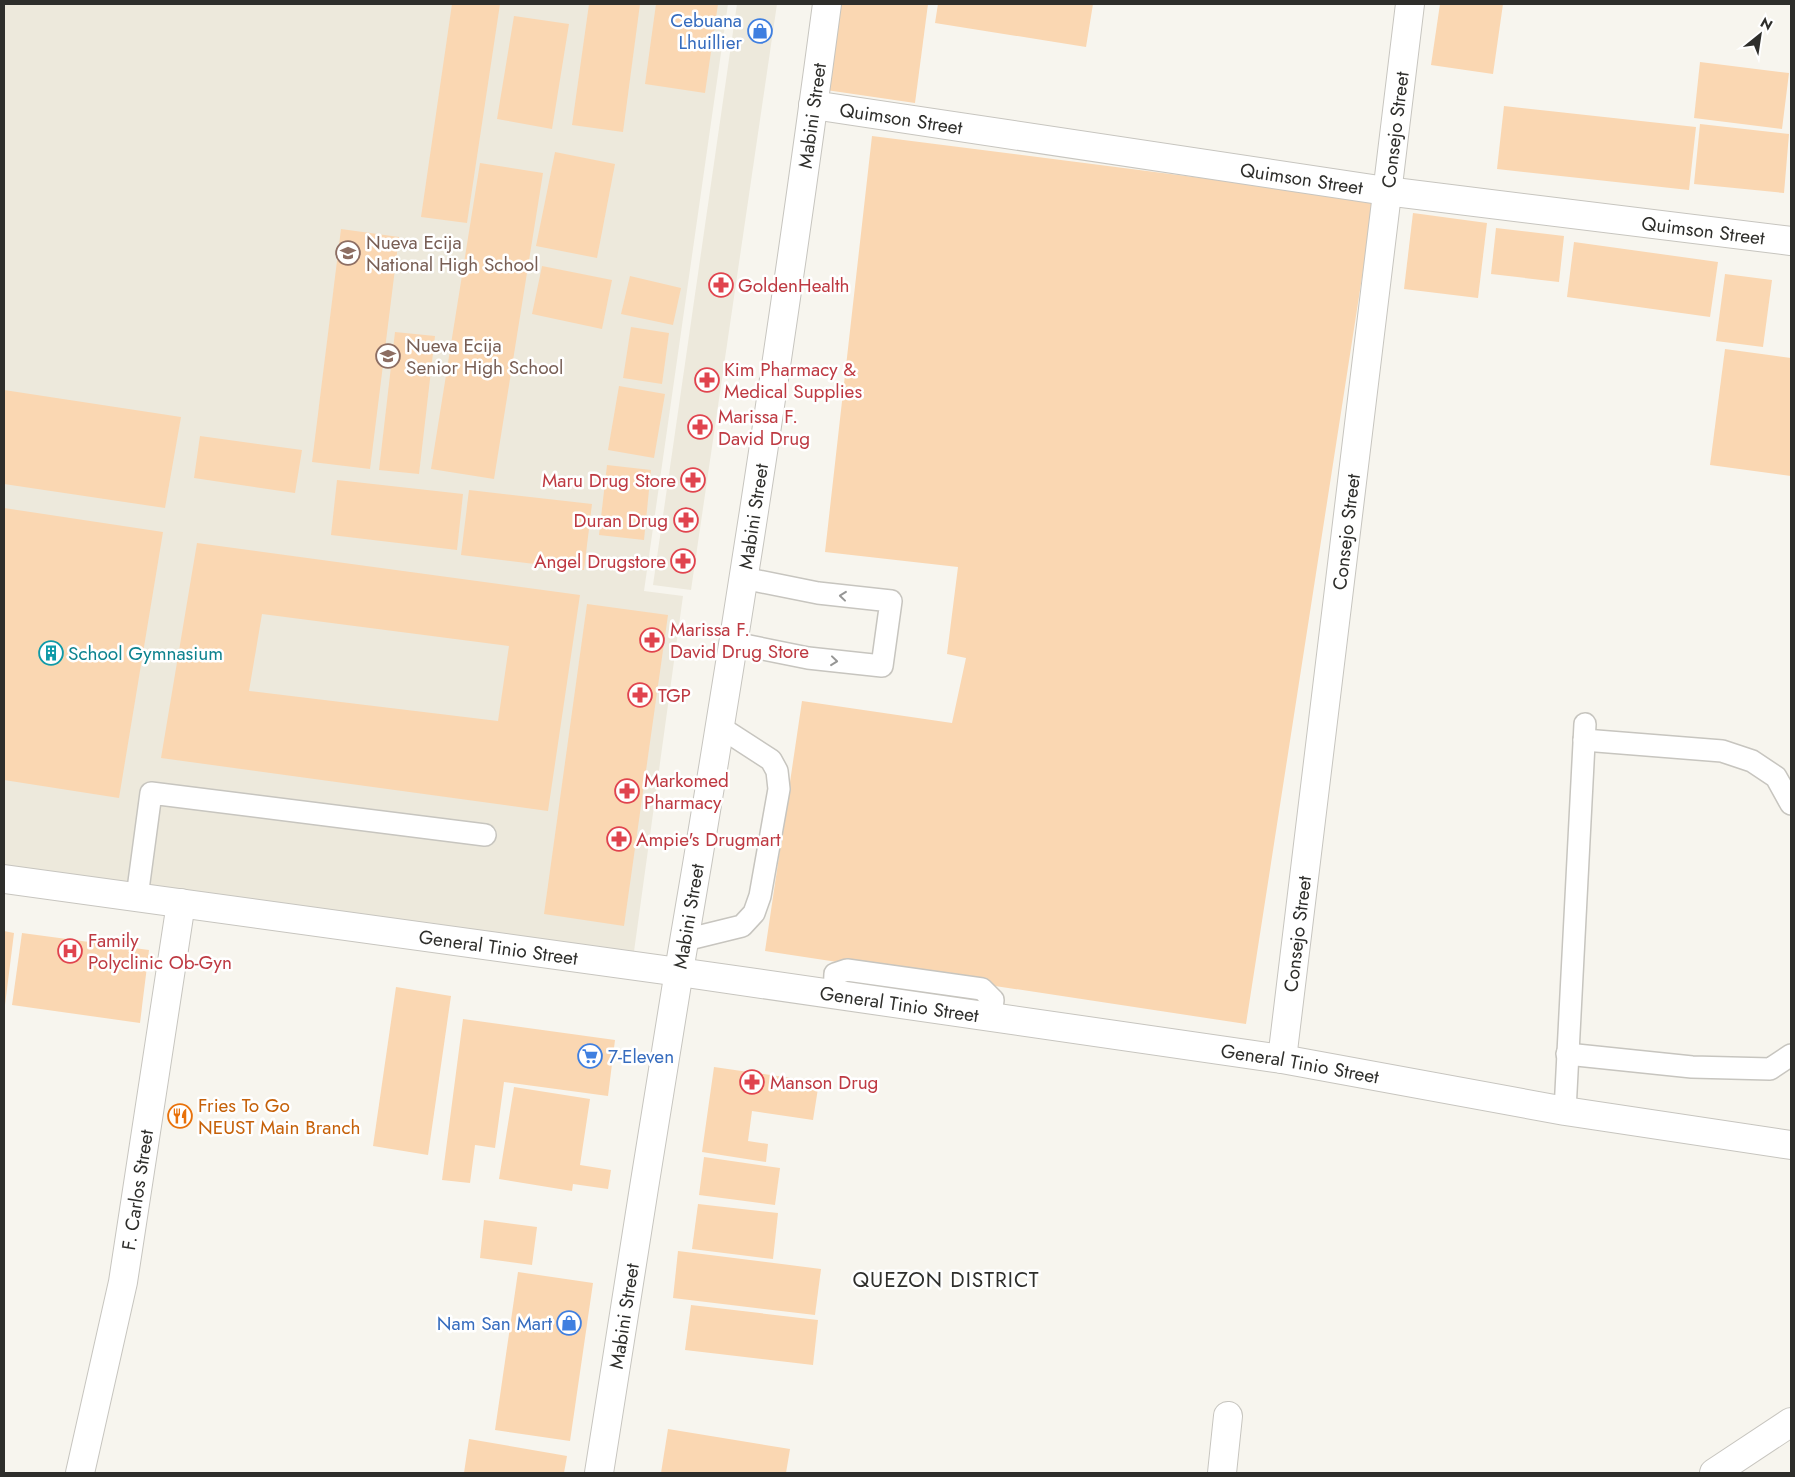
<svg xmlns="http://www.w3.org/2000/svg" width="1795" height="1477" font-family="Jost,sans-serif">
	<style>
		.built { fill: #ede9dc }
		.building { fill: #fad7b2; fill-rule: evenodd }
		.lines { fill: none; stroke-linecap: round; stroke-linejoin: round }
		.service-casing { stroke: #c7c5bf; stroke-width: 24 }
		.minor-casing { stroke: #c7c5bf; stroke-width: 30 }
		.tertiary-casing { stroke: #c7c5bf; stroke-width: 30 }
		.secondary-casing { stroke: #c7c5bf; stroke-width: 30 }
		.service { stroke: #fff; stroke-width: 21 }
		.minor { stroke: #fff; stroke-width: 28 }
		.tertiary { stroke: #fff; stroke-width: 28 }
		.secondary { stroke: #fff; stroke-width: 28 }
		.oneway { stroke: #969695 }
		.labels { text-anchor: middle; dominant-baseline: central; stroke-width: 5; stroke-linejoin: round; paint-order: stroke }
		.shop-label { font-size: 19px; fill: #366cbe; stroke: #fff; text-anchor: end }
		.street-label { font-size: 19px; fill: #2e2e2b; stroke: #fff }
		.education-label { font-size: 19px; fill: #785e54; stroke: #fff; text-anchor: start }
		.health-label { font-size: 19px; fill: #be3a42; stroke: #fff; text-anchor: start }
		.culture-label { font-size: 19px; fill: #0d838f; stroke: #fff; text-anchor: start }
		.food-label { font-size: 19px; fill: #c56008; stroke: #fff; text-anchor: start }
		.quarter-label { font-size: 21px; letter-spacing: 1px; fill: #2e2e2b; stroke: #fff }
	</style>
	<rect width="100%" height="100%" fill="#f7f5ee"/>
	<g class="built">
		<path d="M 4,4 L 728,4 L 644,591 L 683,596 L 632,966 L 4,879 Z"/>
		<path d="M 737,4 L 777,4 L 691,590 L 653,585 Z"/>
	</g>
	<g class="building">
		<path d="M 452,4 L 500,4 L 467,223 L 421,217 Z"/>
		<path d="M 589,4 L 640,4 L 623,132 L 572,125 Z"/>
		<path d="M 656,4 L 718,4 L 705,93 L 645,84 Z"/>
		<path d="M 838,4 L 928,4 L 915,103 L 826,90 Z"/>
		<path d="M 938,4 L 1093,4 L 1086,47 L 935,23 Z"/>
		<path d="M 1440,4 L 1503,4 L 1493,74 L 1431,65 Z"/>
		<path d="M 514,16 L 569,24 L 552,129 L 497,119 Z"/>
		<path d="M 1700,62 L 1789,73 L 1782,129 L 1694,118 Z"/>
		<path d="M 1504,106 L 1696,127 L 1689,190 L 1497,169 Z"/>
		<path d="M 1700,124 L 1789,134 L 1784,193 L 1694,184 Z"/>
		<path d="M 872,136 L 1374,200 L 1246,1024 L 765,951 L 802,701 L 952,723 L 966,658 L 947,654 L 958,567 L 825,552 Z"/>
		<path d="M 555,152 L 615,164 L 597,258 L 536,246 Z"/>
		<path d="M 480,163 L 543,173 L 494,479 L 431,469 Z"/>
		<path d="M 1413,213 L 1487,223 L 1478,298 L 1404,289 Z"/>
		<path d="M 1496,228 L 1564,236 L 1559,282 L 1491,274 Z"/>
		<path d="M 341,229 L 399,237 L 370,469 L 312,462 Z"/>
		<path d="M 1574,242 L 1718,262 L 1710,317 L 1567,297 Z"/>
		<path d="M 542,266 L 612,280 L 602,329 L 532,314 Z"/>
		<path d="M 1725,274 L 1772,280 L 1763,347 L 1716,341 Z"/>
		<path d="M 630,276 L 681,288 L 673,325 L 621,314 Z"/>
		<path d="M 631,327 L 669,333 L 662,384 L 623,378 Z"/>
		<path d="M 395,332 L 435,336 L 419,474 L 379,470 Z"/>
		<path d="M 1725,349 L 1791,358 L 1791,476 L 1710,465 Z"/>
		<path d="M 619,386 L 665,394 L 654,458 L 608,450 Z"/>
		<path d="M 4,390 L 181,417 L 165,508 L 4,484 Z"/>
		<path d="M 200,436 L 302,450 L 295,493 L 194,478 Z"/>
		<path d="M 607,465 L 651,470 L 644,540 L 599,535 Z"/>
		<path d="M 337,480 L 463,494 L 457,550 L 331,535 Z"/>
		<path d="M 469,490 L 592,504 L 584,570 L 461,555 Z"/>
		<path d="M 4,508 L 163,532 L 119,798 L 4,780 Z"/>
		<path d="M 197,543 L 580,595 L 548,811 L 161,758 ZM 262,614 L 509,646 L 498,721 L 249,691 Z"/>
		<path d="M 587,604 L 668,615 L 624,926 L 544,914 Z"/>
		<path d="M 4,931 L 14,933 L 5,1005 L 4,1005 Z"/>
		<path d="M 22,933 L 149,950 L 140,1023 L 12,1005 Z"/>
		<path d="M 396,987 L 451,996 L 428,1155 L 373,1146 Z"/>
		<path d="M 463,1019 L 615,1040 L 608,1096 L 504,1082 L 495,1148 L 475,1145 L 470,1183 L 442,1180 Z"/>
		<path d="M 714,1067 L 819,1082 L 813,1120 L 752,1111 L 748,1141 L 768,1144 L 766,1162 L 702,1152 Z"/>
		<path d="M 514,1087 L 590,1099 L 580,1165 L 611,1170 L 608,1189 L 573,1184 L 572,1191 L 499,1179 Z"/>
		<path d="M 704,1157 L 780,1168 L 775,1205 L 699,1195 Z"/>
		<path d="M 698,1204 L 778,1213 L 773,1259 L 692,1249 Z"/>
		<path d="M 484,1220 L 537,1227 L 532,1265 L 480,1258 Z"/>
		<path d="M 678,1251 L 821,1269 L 815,1315 L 673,1298 Z"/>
		<path d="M 518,1272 L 593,1283 L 570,1441 L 495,1430 Z"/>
		<path d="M 691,1305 L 818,1320 L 813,1365 L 685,1350 Z"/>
		<path d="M 668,1429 L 790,1449 L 786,1473 L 661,1473 Z"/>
		<path d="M 469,1439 L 567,1456 L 564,1473 L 464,1473 Z"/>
	</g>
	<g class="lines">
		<g class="service-casing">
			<g id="service">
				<path d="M 734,643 L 808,658 L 882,666 L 891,601 L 818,593 L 743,578"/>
				<path d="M 1584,740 L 1722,751 L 1752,761 L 1776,777 L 1791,804"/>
				<path d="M 137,897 L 151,793 L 485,835"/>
				<path d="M 685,940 L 742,926 L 754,913 L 760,896 L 779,789 L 777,771 L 771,760 L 720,727"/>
				<path d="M 834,994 L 835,974 L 847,970 L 982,989 L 993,1000 L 991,1017"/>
				<path d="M 1567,1054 L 1692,1067 L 1770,1069 L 1791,1055"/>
				<path d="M 1565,1111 L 1585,724"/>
			</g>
		</g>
		<g class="minor-casing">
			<g id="minor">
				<path id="s1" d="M 1282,1059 L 1410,4"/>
				<path id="s2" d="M 80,1473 L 123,1282 L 181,903"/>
				<path d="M 1222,1473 L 1228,1416"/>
				<path d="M 1714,1473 L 1791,1422"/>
			</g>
		</g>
		<g class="tertiary-casing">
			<g id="tertiary">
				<path id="s3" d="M 813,105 L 1386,191 L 1791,241"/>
				<path id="s4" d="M 4,879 L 679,972 L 1282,1059 L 1565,1111 L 1791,1145"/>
			</g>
		</g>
		<g class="secondary-casing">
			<g id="secondary">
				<path id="s5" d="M 599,1473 C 626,1306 651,1138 679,971 C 734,650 784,327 827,4"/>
			</g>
		</g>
		<use href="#service" class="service"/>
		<use href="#minor" class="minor"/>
		<use href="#tertiary" class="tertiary"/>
		<use href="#secondary" class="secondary"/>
	</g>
	<defs><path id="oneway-chevron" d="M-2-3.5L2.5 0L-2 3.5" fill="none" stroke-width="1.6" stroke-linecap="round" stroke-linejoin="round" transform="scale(1.25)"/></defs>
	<g class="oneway">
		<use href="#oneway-chevron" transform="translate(843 596) rotate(-174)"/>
		<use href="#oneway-chevron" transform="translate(834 661) rotate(6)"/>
	</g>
	<defs>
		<g id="shop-ring" transform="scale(1.25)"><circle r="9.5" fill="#fff" stroke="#3f7fe0" stroke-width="1.5"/><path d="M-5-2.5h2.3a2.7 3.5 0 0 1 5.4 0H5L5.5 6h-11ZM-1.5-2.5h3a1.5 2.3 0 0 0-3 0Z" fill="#3f7fe0"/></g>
		<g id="school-ring" transform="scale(1.25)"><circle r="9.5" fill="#fff" stroke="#8d6e63" stroke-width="1.5"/><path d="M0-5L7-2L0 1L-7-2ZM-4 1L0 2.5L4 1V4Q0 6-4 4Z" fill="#8d6e63"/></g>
		<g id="pharmacy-ring" transform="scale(1.25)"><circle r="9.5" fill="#fff" stroke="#e0444e" stroke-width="1.5"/><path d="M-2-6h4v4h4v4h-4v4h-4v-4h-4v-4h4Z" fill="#e0444e"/></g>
		<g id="building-ring" transform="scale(1.25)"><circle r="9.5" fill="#fff" stroke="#0f9aa8" stroke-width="1.5"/><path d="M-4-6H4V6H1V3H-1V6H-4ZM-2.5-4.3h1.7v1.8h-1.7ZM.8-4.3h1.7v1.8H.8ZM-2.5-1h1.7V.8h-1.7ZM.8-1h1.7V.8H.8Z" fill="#0f9aa8"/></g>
		<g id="hospital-ring" transform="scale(1.25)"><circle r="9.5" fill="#fff" stroke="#e0444e" stroke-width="1.5"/><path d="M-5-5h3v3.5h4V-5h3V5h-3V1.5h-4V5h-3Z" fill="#e0444e"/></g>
		<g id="supermarket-ring" transform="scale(1.25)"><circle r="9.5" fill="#fff" stroke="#3f7fe0" stroke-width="1.5"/><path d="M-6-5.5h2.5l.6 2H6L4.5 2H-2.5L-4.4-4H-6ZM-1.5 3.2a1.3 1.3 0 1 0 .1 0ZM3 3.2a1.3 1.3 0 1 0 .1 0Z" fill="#3f7fe0"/></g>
		<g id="restaurant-ring" transform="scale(1.25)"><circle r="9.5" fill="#fff" stroke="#e8710a" stroke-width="1.5"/><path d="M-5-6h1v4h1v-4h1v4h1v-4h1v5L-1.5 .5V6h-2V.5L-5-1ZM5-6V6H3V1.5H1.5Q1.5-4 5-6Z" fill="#e8710a"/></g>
	</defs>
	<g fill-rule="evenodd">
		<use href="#shop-ring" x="760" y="31"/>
		<use href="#school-ring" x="348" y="253"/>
		<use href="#pharmacy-ring" x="721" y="285"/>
		<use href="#school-ring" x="388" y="356"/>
		<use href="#pharmacy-ring" x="707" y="380"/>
		<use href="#pharmacy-ring" x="700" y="427"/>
		<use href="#pharmacy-ring" x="693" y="480"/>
		<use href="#pharmacy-ring" x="686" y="520"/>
		<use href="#pharmacy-ring" x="683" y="561"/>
		<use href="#pharmacy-ring" x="652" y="640"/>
		<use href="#building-ring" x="51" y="653"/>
		<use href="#pharmacy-ring" x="640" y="695"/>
		<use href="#pharmacy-ring" x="627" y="791"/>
		<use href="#pharmacy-ring" x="619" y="839"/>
		<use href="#hospital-ring" x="70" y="951"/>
		<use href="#supermarket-ring" x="590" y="1056"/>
		<use href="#pharmacy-ring" x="752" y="1082"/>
		<use href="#restaurant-ring" x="180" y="1116"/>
		<use href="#shop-ring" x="569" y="1323"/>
	</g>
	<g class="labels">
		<g class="shop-label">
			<text x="742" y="20">Cebuana<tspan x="742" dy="22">Lhuillier</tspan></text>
			<text x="608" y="1056" text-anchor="start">7-Eleven</text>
			<text x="552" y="1323">Nam San Mart</text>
		</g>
		<g class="street-label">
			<text stroke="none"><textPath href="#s5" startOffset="1374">Mabini Street</textPath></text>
			<text stroke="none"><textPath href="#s3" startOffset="89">Quimson Street</textPath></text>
			<text stroke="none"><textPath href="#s1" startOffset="936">Consejo Street</textPath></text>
			<text stroke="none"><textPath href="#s3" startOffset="494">Quimson Street</textPath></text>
			<text stroke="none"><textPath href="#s3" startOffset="899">Quimson Street</textPath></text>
			<text stroke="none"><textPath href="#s5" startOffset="969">Mabini Street</textPath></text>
			<text stroke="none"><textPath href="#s1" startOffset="531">Consejo Street</textPath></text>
			<text stroke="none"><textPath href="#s5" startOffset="564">Mabini Street</textPath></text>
			<text stroke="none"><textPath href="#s1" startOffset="126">Consejo Street</textPath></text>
			<text stroke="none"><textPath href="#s4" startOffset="499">General Tinio Street</textPath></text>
			<text stroke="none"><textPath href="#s4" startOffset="904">General Tinio Street</textPath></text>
			<text stroke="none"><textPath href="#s4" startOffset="1309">General Tinio Street</textPath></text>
			<text stroke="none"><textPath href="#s2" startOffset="289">F. Carlos Street</textPath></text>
			<text stroke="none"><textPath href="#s5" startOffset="159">Mabini Street</textPath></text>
		</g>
		<g class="education-label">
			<text x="366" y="242">Nueva Ecija<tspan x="366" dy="22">National High School</tspan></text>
			<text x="406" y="345">Nueva Ecija<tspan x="406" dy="22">Senior High School</tspan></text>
		</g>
		<g class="health-label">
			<text x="738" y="285">GoldenHealth</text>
			<text x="724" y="369">Kim Pharmacy &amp;<tspan x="724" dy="22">Medical Supplies</tspan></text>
			<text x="718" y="416">Marissa F.<tspan x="718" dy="22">David Drug</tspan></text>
			<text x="676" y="480" text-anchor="end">Maru Drug Store</text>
			<text x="668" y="520" text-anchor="end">Duran Drug</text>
			<text x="666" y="561" text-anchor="end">Angel Drugstore</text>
			<text x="670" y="629">Marissa F.<tspan x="670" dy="22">David Drug Store</tspan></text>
			<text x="658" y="695">TGP</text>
			<text x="644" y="780">Markomed<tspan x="644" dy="22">Pharmacy</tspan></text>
			<text x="636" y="839">Ampie's Drugmart</text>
			<text x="88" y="940">Family<tspan x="88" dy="22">Polyclinic Ob-Gyn</tspan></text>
			<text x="770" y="1082">Manson Drug</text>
		</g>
		<g class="culture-label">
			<text x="68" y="653">School Gymnasium</text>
		</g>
		<g class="food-label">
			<text x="198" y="1105">Fries To Go<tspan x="198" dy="22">NEUST Main Branch</tspan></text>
		</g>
		<g class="quarter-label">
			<text x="946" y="1280">QUEZON DISTRICT</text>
		</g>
	</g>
	<rect width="1795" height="1477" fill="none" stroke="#2e2e2b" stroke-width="10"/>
	<g transform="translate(1760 35) rotate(30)" stroke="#ffffff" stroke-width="4" paint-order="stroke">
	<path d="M0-4L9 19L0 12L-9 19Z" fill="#2e2e2b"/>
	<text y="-8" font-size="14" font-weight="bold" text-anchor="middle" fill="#2e2e2b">N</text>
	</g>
</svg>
